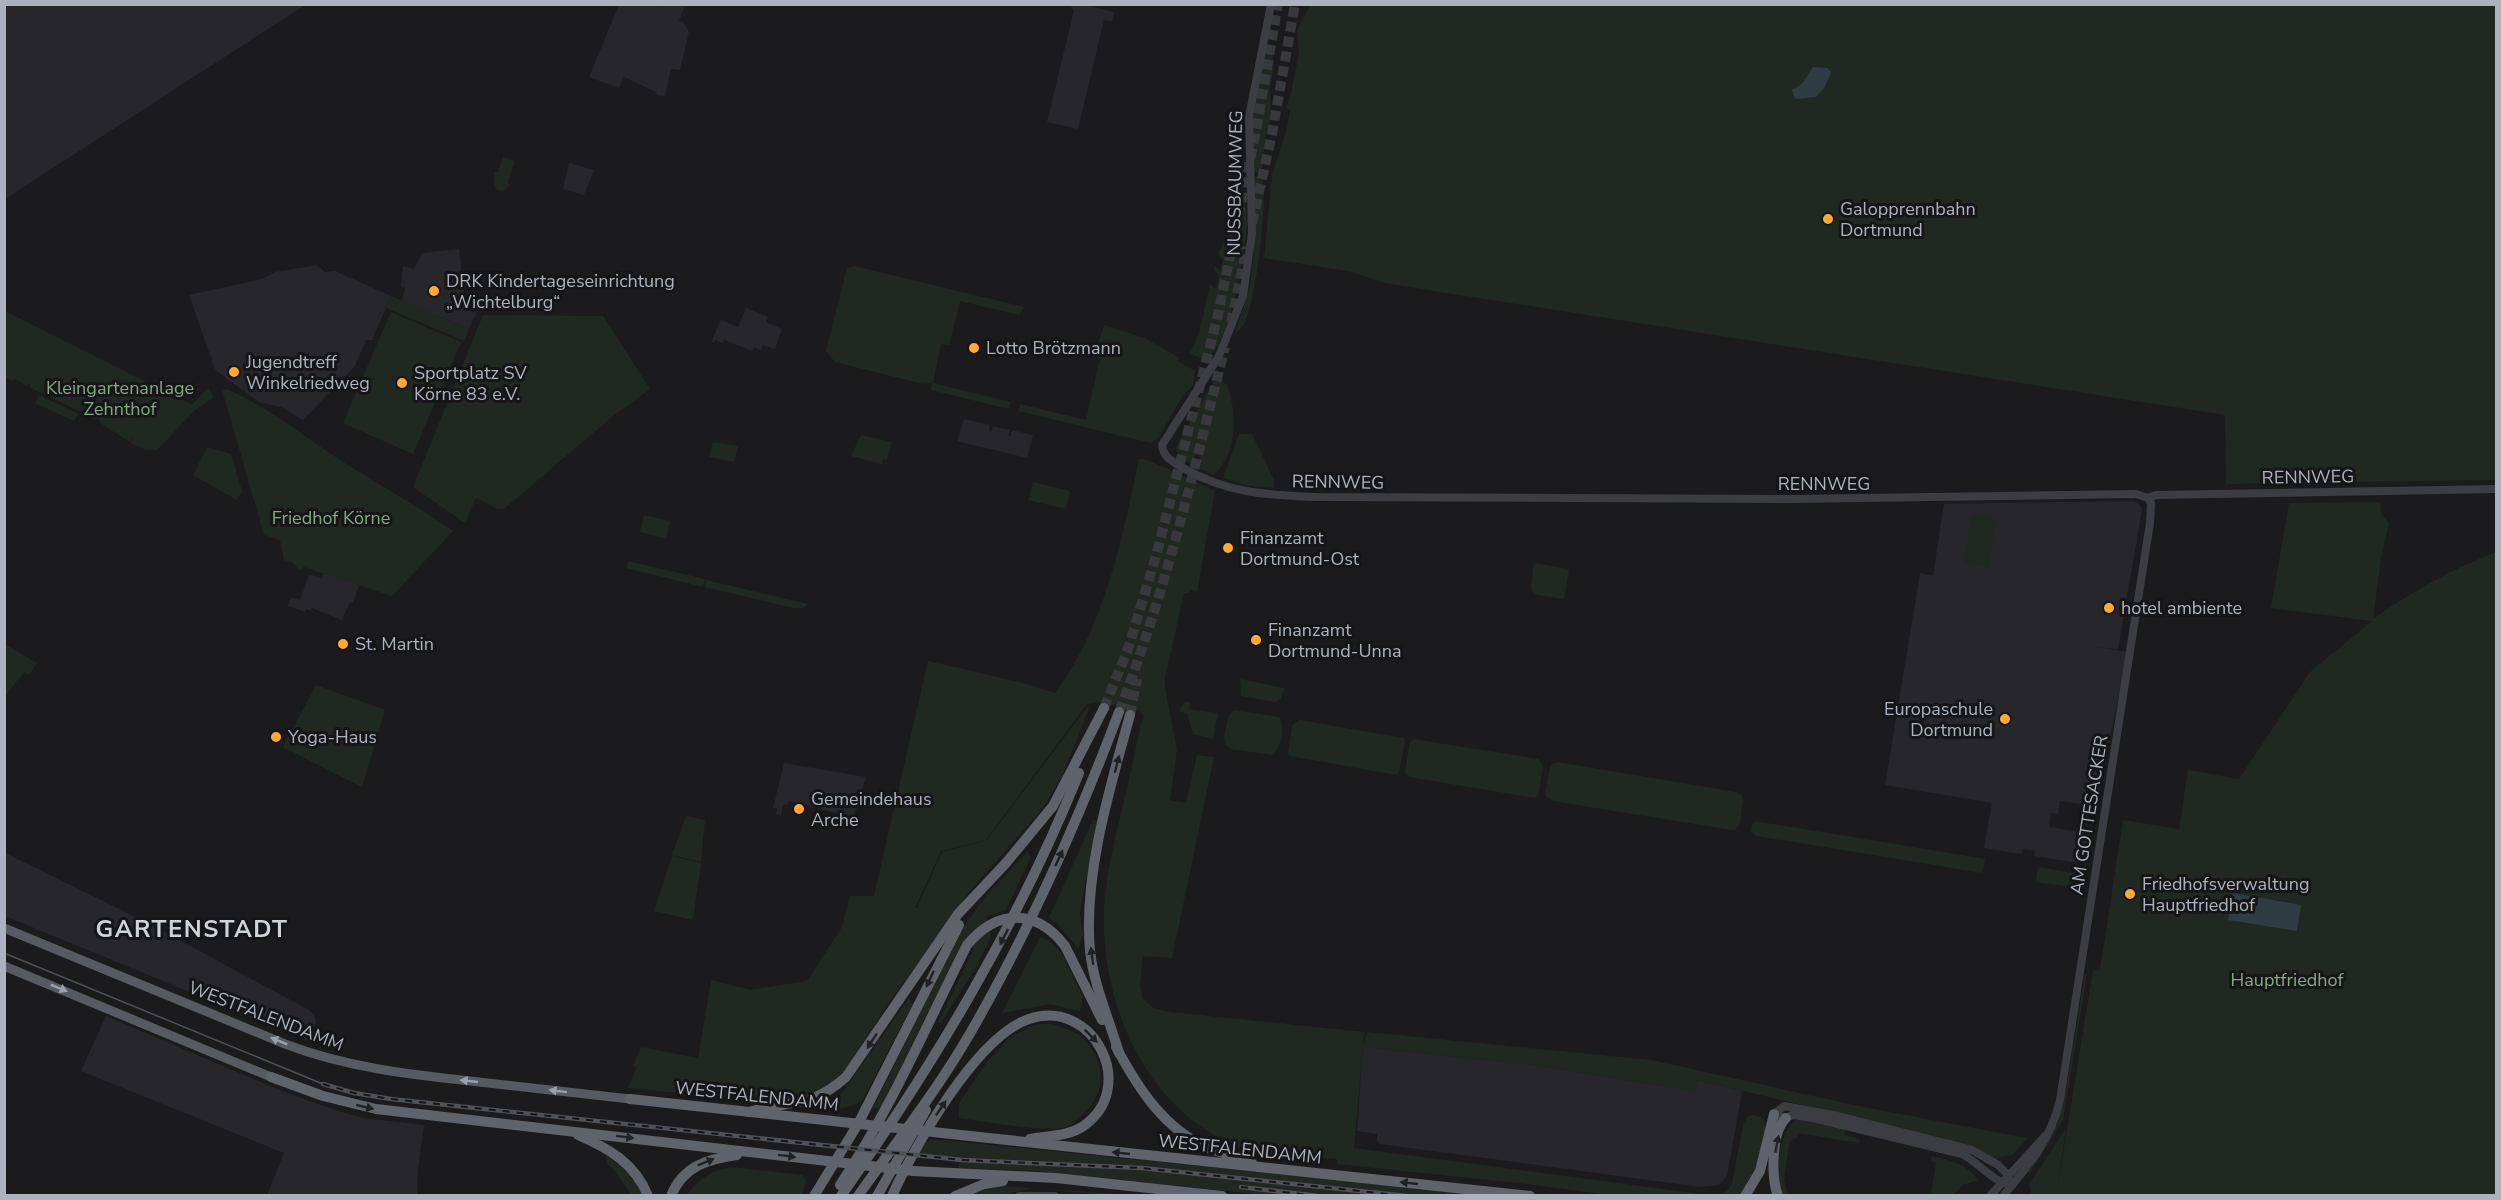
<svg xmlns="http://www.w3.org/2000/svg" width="2501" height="1200" font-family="'Nunito Sans',sans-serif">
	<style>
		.built { fill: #27272b }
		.green { fill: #202921 }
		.water { fill: #2f3c43 }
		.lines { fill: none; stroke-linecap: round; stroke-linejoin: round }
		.trunk-tunnel { stroke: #38393d; stroke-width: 10; stroke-dasharray: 10 5; stroke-linecap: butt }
		.tertiary { stroke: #3b3d43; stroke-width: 8 }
		.primary { stroke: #575a62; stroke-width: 9 }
		.trunk { stroke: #5f636b; stroke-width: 10 }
		.tram { stroke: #4e5158; stroke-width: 1.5 }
		.rail-casing { stroke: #4e5158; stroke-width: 4.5 }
		.rail { stroke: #161619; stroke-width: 2; stroke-dasharray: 7; stroke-linecap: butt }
		.trunk-bridge { stroke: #5f636b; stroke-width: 10 }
		.oneway { fill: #212225 }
		.oneway2 { fill: #9ba1ac }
		.poi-dot { fill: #ffa931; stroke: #161619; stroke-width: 2 }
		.labels { text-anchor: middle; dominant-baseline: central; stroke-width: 6; stroke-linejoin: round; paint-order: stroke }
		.street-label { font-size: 18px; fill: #acb3be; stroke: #161619 }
		.poi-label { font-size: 18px; fill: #acb3be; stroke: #161619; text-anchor: start }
		.park-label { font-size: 18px; fill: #83aa82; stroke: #161619 }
		.district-label { font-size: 24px; font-weight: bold; letter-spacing: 1.5px; fill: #ced2d9; stroke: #161619 }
	</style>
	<rect width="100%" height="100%" fill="#1b1b1d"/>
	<g class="built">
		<path d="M 5,4 L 305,4 L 305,5 L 5,199 Z"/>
		<path d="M 619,5 L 653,4 L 659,7 L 660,5 L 685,5 L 679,21 L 683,22 L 689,32 L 680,70 L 671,69 L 665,96 L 657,95 L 656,92 L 624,77 L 619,88 L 589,77 Z"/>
		<path d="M 1072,5 L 1085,5 L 1114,12 L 1112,21 L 1104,20 L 1078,129 L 1047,122 L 1074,10 L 1071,8 Z"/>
		<path d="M 569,163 L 594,170 L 584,195 L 563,189 Z"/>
		<path d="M 459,249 L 466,310 L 476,313 L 469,329 L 402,301 L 405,288 L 401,287 L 403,266 L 414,269 L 422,253 Z"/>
		<path d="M 317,265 L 325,272 L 335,271 L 391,296 L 372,340 L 366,340 L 355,366 L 303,420 L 281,407 L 259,402 L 219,373 L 215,369 L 189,295 L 262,279 L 275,272 Z"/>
		<path d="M 746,308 L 768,317 L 766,322 L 782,329 L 775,349 L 763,345 L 761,350 L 754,347 L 752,351 L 724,340 L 723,343 L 715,340 L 714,343 L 711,342 L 721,320 L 738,327 Z"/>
		<path d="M 964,419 L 990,425 L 989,431 L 991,432 L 993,426 L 1010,430 L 1008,435 L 1010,436 L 1012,430 L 1033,435 L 1027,458 L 957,441 Z"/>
		<path d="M 2134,501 L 2140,505 L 2142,510 L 2118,649 L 2096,647 L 2128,652 L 2096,806 L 2060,801 L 2058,814 L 2051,813 L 2049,827 L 2091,834 L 2086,864 L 2034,856 L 2035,851 L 2023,849 L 2021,854 L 1984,848 L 1992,803 L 1885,785 L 1920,573 L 1933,576 L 1944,504 Z"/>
		<path d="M 324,573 L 359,585 L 353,603 L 350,602 L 342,620 L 312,608 L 311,611 L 306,609 L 305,612 L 288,606 L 291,597 L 300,600 L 309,574 L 322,579 Z"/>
		<path d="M 784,763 L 866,777 L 853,820 L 839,817 L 840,814 L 789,801 L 787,805 L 783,805 L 781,816 L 776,815 L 777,809 L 773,808 Z"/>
		<path d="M 5,853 L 146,922 L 309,1010 L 315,1017 L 316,1022 L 309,1041 L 5,916 Z"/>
		<path d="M 106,1016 L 282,1091 L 332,1109 L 363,1118 L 424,1125 L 418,1168 L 417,1195 L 267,1195 L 284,1153 L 81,1071 Z"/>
		<path d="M 1363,1047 L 1532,1065 L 1695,1091 L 1698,1080 L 1742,1091 L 1727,1176 L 1719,1185 L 1700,1187 L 1380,1144 L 1377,1141 L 1377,1134 L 1357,1131 Z"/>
	</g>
	<g class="green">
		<path d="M 1310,5 L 2496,5 L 2496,480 L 2226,484 L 2225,415 L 1434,291 L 1385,283 L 1348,271 L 1264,258 L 1272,175 L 1285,135 L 1290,111 L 1286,108 L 1291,93 L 1299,53 L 1297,31 Z"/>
		<path d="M 1266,50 L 1271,51 L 1274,63 L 1270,90 L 1271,116 L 1265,139 L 1262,168 L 1259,172 L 1254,173 L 1253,119 Z"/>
		<path d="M 503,157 L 515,161 L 508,182 L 510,185 L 503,191 L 497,190 L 494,184 L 494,172 L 498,172 Z"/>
		<path d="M 1261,175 C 1270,195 1255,302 1245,322 C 1243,326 1239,330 1236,333 C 1238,319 1246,304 1249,289 C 1256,251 1256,215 1254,177 Z"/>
		<path d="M 1237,194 L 1245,200 C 1246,211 1247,221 1246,232 C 1245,255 1228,356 1202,359 L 1190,353 L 1199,334 L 1210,284 L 1216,289 L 1219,276 L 1214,269 L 1215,266 L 1220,271 L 1223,260 L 1218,254 L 1223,243 L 1230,236 L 1234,239 L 1243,226 L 1237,218 L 1238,213 L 1243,216 C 1245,209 1242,206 1238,201 Z"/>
		<path d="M 854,266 L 1024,307 L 1019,315 L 960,301 L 949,345 L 941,344 L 933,383 L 1011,402 L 1009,409 L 931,390 L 932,383 L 923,384 L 835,362 L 826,351 L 847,268 Z"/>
		<path d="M 391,296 L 469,329 L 464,341 L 386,308 Z"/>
		<path d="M 5,311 L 192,405 L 208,388 L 214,397 L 195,410 L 157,450 L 146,450 L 131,443 L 134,435 L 130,442 L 100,423 L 101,421 L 96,418 L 94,420 L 82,412 L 82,409 L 79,411 L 29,387 L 31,384 L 29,383 L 27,386 L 15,379 L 13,381 L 5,377 Z"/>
		<path d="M 391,312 L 461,342 L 413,454 L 343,423 Z"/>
		<path d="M 483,315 L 603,316 L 650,389 L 613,416 L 505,508 L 498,509 L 476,498 L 465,523 L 413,487 Z"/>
		<path d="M 1104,325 L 1144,338 L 1180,358 L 1178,361 L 1195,371 L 1193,385 L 1182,397 L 1159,437 L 1151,443 L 1019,411 L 1020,404 L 1086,420 L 1100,358 L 1094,356 Z"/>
		<path d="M 1216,378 L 1227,385 C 1238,415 1237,452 1214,475 L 1196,467 L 1201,457 L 1196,454 L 1190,463 L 1179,457 L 1176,447 Z"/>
		<path d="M 227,389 C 270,408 308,440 348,465 C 383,487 419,507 453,531 L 392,596 L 304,567 L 300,571 L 293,563 L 284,560 L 280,540 L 264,535 L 223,393 L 223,390 Z"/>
		<path d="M 39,395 L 78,414 L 74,421 L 35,403 Z"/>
		<path d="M 1239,434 L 1252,434 L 1274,480 L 1274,488 L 1249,486 L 1223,478 Z"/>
		<path d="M 861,435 L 892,442 L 887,460 L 883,459 L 882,464 L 851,456 Z"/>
		<path d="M 713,442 L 738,446 L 734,462 L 709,457 Z"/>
		<path d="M 207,447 L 231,454 L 242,491 L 237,500 L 193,475 Z"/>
		<path d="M 1139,459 L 1148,460 L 1215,491 L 1197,592 L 1191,590 L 1189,593 L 1184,593 L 1165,678 L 1165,688 L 1177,749 L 1170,800 L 1186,803 L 1197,755 L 1214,757 L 1172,958 L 1143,956 L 1140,984 L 1142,998 L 1153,1008 L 1170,1012 L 1364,1032 L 1363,1045 L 1368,1032 L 1651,1060 L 1863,1107 L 2027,1138 L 2012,1155 L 1999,1157 L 1996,1161 L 1943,1139 L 1698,1080 L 1695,1091 L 1532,1065 L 1363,1047 L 1354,1148 L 1708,1195 L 1608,1195 L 1535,1185 L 1337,1164 L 1337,1159 C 1312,1157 1273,1158 1251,1151 C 1150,1120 1100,1008 1104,908 C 1106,873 1115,839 1123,805 C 1130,776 1136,746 1143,716 L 1140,711 L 1099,702 L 1087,704 L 986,840 L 941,851 L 915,908 L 917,908 L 942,852 L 987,840 L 1088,706 L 1089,709 L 1062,776 L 1043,808 L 970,891 L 888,1004 L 845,1070 L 833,1082 L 819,1091 L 783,1103 L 628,1088 L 637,1067 L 633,1066 L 641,1047 L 698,1058 L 711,980 L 750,990 L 807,981 L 842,927 L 850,896 L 874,896 L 928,661 L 1023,683 L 1055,693 C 1105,626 1122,539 1139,459 Z"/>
		<path d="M 1033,482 L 1070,491 L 1066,509 L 1028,500 Z"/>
		<path d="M 2380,502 L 2381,514 L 2389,523 L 2381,558 L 2373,619 C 2411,592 2452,569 2496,552 L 2496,546 L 2496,1195 L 2032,1196 L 2029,1184 L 2066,1128 L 2057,1191 L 2093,971 L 2100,970 L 2123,820 L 2179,829 L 2188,770 L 2239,779 L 2310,672 L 2372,621 L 2271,608 L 2289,503 Z"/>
		<path d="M 644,515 L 670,521 L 666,539 L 640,532 Z"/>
		<path d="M 1971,515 L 1996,518 L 1989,567 L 1964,564 Z"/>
		<path d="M 628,561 L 705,579 L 703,587 L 626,568 Z"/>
		<path d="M 1534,563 L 1569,569 L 1564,599 L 1534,594 L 1531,587 Z"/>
		<path d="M 706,580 L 808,604 L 803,608 L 794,608 L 705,587 Z"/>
		<path d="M 5,644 L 37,663 L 29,675 L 24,672 L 5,696 Z"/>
		<path d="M 1240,679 L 1284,688 L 1281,699 L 1276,702 L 1241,696 Z"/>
		<path d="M 316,685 L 385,710 L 362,787 L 283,747 Z"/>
		<path d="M 1184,702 L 1191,702 L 1189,709 L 1218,713 L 1213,739 L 1193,734 L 1187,713 L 1181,712 L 1180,709 Z"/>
		<path d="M 1234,710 L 1279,717 C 1286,728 1282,747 1272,755 L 1231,749 L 1225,744 L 1224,738 L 1228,717 Z"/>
		<path d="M 1300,720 L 1404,738 L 1405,741 L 1399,772 L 1396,775 L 1290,756 L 1288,753 L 1292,725 Z"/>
		<path d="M 1413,739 L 1538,759 L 1543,766 L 1539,794 L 1535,798 L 1409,777 L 1405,773 L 1409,745 Z"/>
		<path d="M 1558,762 L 1736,792 L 1742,796 L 1743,800 L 1740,824 L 1735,830 L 1731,830 L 1553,801 L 1545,795 L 1550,767 L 1553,763 Z"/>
		<path d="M 686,816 L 705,820 L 701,862 L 672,855 Z"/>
		<path d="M 1093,820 L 1097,820 L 1080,912 L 1083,935 L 1078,949 L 1058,924 L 1049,918 Z"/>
		<path d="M 1755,821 L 1985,859 L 1983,873 L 1756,836 L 1751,831 L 1752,824 Z"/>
		<path d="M 1027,852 L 1031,857 L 1006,910 L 986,917 L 991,936 L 978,964 L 941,1023 L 938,1023 L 974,949 L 962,943 L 883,1105 L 876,1109 L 874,1106 L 960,932 L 985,897 Z"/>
		<path d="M 672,856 L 701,863 L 693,920 L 654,911 Z"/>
		<path d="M 2038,867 L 2073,873 L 2071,887 L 2036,882 Z"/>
		<path d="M 1040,937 L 1050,941 L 1062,954 L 1083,997 L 1080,1011 L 1050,1004 L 1002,1013 Z"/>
		<path d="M 2085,973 L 2087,974 L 2063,1120 L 2030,1173 L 2028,1172 L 2049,1140 L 2064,1102 Z"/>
		<path d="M 909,998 L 913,1004 L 906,1017 L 863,1099 C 851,1109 838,1111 824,1104 L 842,1093 Z"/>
		<path d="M 1049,1023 C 1061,1027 1078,1031 1086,1041 C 1106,1065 1106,1093 1083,1114 C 1079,1118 1074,1124 1069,1126 C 1050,1134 982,1121 959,1118 L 959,1103 L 987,1062 L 1009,1038 L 1034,1025 Z"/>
		<path d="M 1754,1115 L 1763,1118 C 1775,1139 1750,1177 1740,1195 L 1719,1196 L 1728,1190 L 1732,1184 L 1743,1125 L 1748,1116 Z"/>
		<path d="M 1799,1119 L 1845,1128 L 1844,1135 L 1860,1139 L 1859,1143 L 1798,1133 L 1797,1138 L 1791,1140 L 1789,1144 L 1784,1180 L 1788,1195 L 1781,1196 C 1774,1176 1778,1128 1799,1119 Z"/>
		<path d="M 931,1139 L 1484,1195 L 1265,1195 L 1034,1171 L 959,1168 L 959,1158 L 919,1154 L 926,1142 Z"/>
		<path d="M 606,1156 C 622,1166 634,1178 642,1195 L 631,1195 L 616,1173 L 607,1163 Z"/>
		<path d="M 1932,1156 C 1949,1160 1968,1165 1978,1180 L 1963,1185 L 1953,1195 L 1931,1195 L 1936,1163 L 1931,1161 Z"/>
		<path d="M 730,1167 L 802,1175 L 806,1182 L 802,1195 L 687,1195 C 699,1178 710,1172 730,1167 Z"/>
		<path d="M 1002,1186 L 1132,1195 L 1106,1195 L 1032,1188 L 1002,1195 L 964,1196 L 979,1188 Z"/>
	</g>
	<g class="water">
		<path d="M 1813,67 L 1828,68 L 1831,73 L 1824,88 L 1816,97 L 1795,99 L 1792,90 L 1802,84 Z"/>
		<path d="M 2233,893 L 2301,905 L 2297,931 L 2228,920 Z"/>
	</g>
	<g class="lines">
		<g class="trunk-tunnel">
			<path d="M 1252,223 L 1272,134 L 1295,4"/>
			<path d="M 1231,323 L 1247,247"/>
			<path d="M 1104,708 L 1128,649 L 1156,556 L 1217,319 L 1256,131 L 1278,4"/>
			<path d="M 1119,712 C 1165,594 1194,470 1225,347"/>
			<path d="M 1130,715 L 1137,679"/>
		</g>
		<g class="tertiary">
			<path d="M 1271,4 L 1249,117 L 1252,233 L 1243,296 L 1219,356 L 1162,445 C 1163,458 1174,462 1183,468 C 1229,494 1267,495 1318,497 L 1794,499 L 2136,494 L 2148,498 L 2156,495 L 2496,489"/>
			<path d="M 1784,1106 L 1833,1115 L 1972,1150 L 1998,1165 L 2008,1175 L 2012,1185 C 1995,1184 1978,1162 1962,1154 L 1813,1118 L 1793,1115 L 1786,1118 L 1774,1114 Z"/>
			<path d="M 1019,1196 L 1055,1196"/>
			<path d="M 1990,1196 L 2046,1135"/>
			<path d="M 2003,1196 C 2030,1164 2050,1141 2060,1100 L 2150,523 L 2151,503 L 2148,498"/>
		</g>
		<g class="primary">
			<path d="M 4,928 L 285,1044 C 345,1067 406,1074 470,1081 C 523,1087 577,1093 630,1099"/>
			<path d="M 4,966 L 271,1077"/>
		</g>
		<g class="trunk">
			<path d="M 1065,946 L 1102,1020"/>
			<path d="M 1116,1047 C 1138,1088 1164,1129 1208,1148 C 1222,1154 1238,1156 1252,1163"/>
			<path d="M 1119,1053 C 1109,1019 1094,986 1090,951 C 1083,875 1110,788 1130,715"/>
			<path d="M 271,1077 L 323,1096 L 376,1109 L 819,1160"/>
			<path d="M 630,1099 L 851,1123"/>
			<path d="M 749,1112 C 790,1099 809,1110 846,1077 L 958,914 L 1006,863 L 1053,806 L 1104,708"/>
			<path d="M 942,1133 L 1530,1196"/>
			<path d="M 578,1135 C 608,1148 635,1163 648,1196"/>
			<path d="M 913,1171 L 1056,1178 L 1222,1196"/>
			<path d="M 840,1185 C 892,1107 925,1028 967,945"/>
			<path d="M 671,1196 C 683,1166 708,1159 737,1155"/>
			<path d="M 814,1196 L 858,1124 L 959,925"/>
			<path d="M 841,1196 C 936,1061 1017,926 1079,773"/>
			<path d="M 858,1196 C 897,1141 939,1088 972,1030 C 1030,929 1078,821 1119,712"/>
			<path d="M 877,1196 L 926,1110"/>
			<path d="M 892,1196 C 914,1147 977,1036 1029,1019 C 1094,997 1140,1089 1082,1127 C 1066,1137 1048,1135 1030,1139"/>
			<path d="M 955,1196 L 984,1184 L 1003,1181"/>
			<path d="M 1745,1196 L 1760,1171 L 1774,1114"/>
			<path d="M 1778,1196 C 1771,1177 1771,1133 1786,1118"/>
		</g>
		<path class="tram" d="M 4,953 L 323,1084"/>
		<g class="rail-casing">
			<g id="rail">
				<path d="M 323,1084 L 354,1093 L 391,1099 L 962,1160 L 1142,1168 L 1407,1196"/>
				<path d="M 1241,1187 L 1318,1196"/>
			</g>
		</g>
		<use href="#rail" class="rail"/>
		<g class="trunk-bridge">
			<path d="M 967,945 C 997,909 1036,908 1065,946"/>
			<path d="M 851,1123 L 942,1133"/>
			<path d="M 819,1160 L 913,1171"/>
		</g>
	</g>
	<defs><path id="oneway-solid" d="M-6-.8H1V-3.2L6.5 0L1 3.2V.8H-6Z" transform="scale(1.5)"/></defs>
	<g class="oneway">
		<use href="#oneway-solid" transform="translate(1117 764) rotate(-76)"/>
		<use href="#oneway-solid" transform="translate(1059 858) rotate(-65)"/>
		<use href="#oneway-solid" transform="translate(1004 937) rotate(117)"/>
		<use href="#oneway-solid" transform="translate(1092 956) rotate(-98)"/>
		<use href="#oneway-solid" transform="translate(930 979) rotate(115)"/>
		<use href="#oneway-solid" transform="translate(1091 1036) rotate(45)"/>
		<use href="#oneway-solid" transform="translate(872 1041) rotate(123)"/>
		<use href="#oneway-solid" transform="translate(365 1107) rotate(13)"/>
		<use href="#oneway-solid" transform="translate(941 1108) rotate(-56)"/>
		<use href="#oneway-solid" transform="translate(625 1137) rotate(7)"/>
		<use href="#oneway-solid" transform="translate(1777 1144) rotate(-79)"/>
		<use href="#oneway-solid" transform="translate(1121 1153) rotate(-174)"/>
		<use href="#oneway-solid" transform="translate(787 1156) rotate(7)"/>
		<use href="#oneway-solid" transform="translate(706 1162) rotate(-22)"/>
		<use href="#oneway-solid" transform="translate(1409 1183) rotate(-174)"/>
	</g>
	<g class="oneway2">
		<use href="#oneway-solid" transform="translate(59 988) rotate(22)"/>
		<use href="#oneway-solid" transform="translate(279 1041) rotate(-158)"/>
		<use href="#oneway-solid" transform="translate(469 1081) rotate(-174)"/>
		<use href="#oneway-solid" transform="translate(558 1091) rotate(-173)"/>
	</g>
	<g class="poi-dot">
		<circle cx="1828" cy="219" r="6"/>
		<circle cx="434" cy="291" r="6"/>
		<circle cx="974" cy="348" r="6"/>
		<circle cx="234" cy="372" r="6"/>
		<circle cx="402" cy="383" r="6"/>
		<circle cx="1228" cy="548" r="6"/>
		<circle cx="2109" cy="608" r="6"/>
		<circle cx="1256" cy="640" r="6"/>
		<circle cx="343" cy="644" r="6"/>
		<circle cx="2005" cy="719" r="6"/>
		<circle cx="276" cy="737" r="6"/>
		<circle cx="799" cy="809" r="6"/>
		<circle cx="2130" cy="894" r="6"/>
	</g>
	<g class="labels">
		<g class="street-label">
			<text transform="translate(1235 183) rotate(-89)">NUSSBAUMWEG</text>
			<text transform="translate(2308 477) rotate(-1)">RENNWEG</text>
			<text transform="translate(1338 482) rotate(1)">RENNWEG</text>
			<text x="1824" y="484">RENNWEG</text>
			<text transform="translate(2089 815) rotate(-81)">AM GOTTESACKER</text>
			<text transform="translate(266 1016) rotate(21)">WESTFALENDAMM</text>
			<text transform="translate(757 1096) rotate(6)">WESTFALENDAMM</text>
			<text transform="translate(1240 1149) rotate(6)">WESTFALENDAMM</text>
		</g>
		<g class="poi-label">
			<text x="1840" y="209">Galopprennbahn<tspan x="1840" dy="21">Dortmund</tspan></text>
			<text x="446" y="281">DRK Kindertageseinrichtung<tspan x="446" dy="21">„Wichtelburg“</tspan></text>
			<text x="986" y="348">Lotto Brötzmann</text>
			<text x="246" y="362">Jugendtreff<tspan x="246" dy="21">Winkelriedweg</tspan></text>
			<text x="414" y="373">Sportplatz SV<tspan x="414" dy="21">Körne 83 e.V.</tspan></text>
			<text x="1240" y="538">Finanzamt<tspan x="1240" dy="21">Dortmund-Ost</tspan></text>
			<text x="2121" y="608">hotel ambiente</text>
			<text x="1268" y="630">Finanzamt<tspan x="1268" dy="21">Dortmund-Unna</tspan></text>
			<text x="355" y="644">St. Martin</text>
			<text x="1993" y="709" text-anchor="end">Europaschule<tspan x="1993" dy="21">Dortmund</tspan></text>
			<text x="288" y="737">Yoga-Haus</text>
			<text x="811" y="799">Gemeindehaus<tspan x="811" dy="21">Arche</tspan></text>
			<text x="2142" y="884">Friedhofsverwaltung<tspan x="2142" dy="21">Hauptfriedhof</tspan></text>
		</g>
		<g class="park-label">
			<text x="120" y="388">Kleingartenanlage<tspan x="120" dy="21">Zehnthof</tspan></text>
			<text x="331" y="518">Friedhof Körne</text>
			<text x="2287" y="980">Hauptfriedhof</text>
		</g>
		<g class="district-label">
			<text x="192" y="929">GARTENSTADT</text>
		</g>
	</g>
	<rect width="2501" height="1200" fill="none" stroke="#acb3be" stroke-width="12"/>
</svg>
